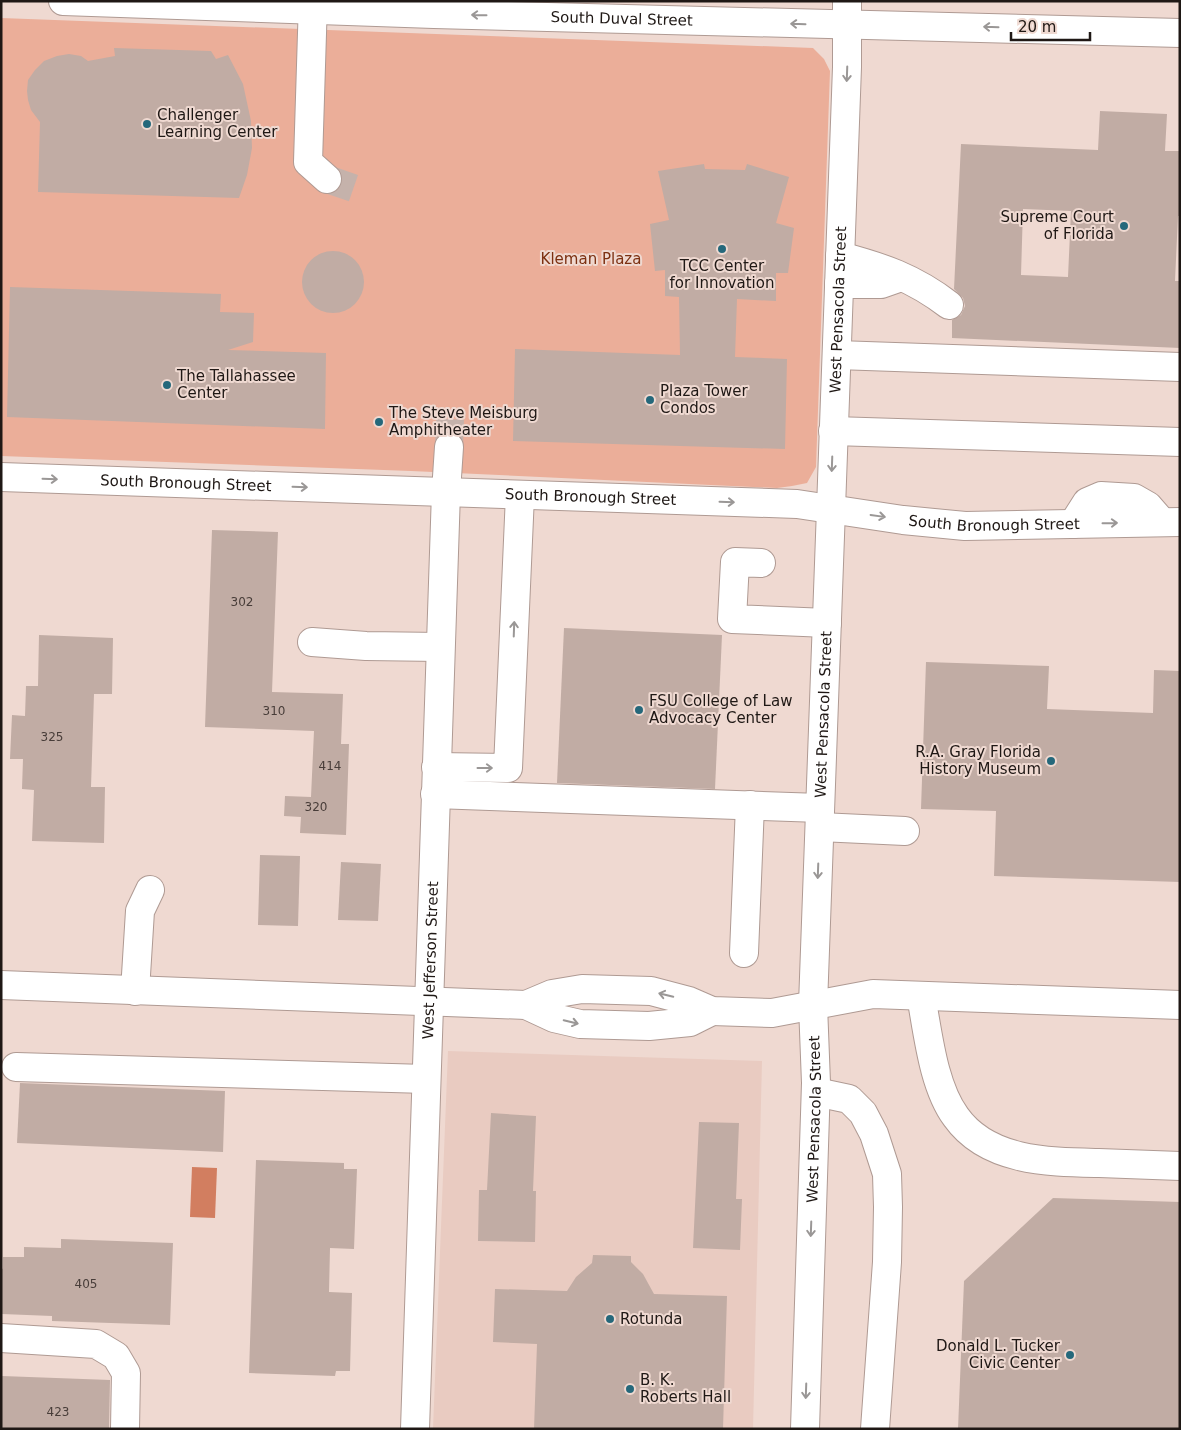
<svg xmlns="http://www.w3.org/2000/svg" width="1181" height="1430" font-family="'DejaVu Sans',sans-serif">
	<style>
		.built { fill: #e9cbc1 }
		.green { fill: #ebae99 }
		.water { fill: #d27e60 }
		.building { fill: #c1aca4; fill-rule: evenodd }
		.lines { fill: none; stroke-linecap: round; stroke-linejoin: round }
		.minor-tunnel { stroke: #c5b2ab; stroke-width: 28; stroke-dasharray: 28 14; stroke-linecap: butt }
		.minor-casing { stroke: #af9a93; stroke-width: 30 }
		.major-casing { stroke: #af9a93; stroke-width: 30 }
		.minor { stroke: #fff; stroke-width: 28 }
		.major { stroke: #fff; stroke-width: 28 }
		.oneway { stroke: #9a9796 }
		.poi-dot { fill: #25687b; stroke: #efd9d1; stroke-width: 2 }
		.labels { text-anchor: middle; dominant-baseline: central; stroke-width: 4; stroke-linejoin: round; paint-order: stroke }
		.number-label { font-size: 12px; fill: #483d39 }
		.street-label { font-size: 15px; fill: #1f1815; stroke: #efd9d1 }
		.poi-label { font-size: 15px; fill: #1f1815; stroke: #efd9d1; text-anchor: start }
		.park-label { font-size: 15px; fill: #7c3011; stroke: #efd9d1 }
	</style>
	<rect width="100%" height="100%" fill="#efd9d1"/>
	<path class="built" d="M 448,1051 L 762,1061 L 753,1429 L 433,1429 Z"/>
	<path class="green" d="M 1,18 L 813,48 L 824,59 L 830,71 L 816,467 L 807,483 L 792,486 L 777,488 L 411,471 L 1,456 Z"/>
	<path class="water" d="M 192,1167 L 217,1168 L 215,1218 L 190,1217 Z"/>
	<g class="building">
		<path d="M 114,48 L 211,51 L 216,59 L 228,55 L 243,84 L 251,121 L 252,148 L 247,175 L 239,198 L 38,192 L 40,122 L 31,110 L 28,100 L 27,91 L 28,80 L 35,70 L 44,61 L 57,56 L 69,54 L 81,56 L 88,61 L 115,56 Z"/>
		<path d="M 1100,111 L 1167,114 L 1165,151 L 1180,151 L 1180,216 L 1178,216 L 1175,281 L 1180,281 L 1180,348 L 952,338 L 952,320 L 961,315 L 965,306 L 963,298 L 954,289 L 961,144 L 1098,150 ZM 1023,209 L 1071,211 L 1068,277 L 1021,275 Z"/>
		<path d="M 704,164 L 705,169 L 745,170 L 747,164 L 789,177 L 776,223 L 794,228 L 788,273 L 776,273 L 776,301 L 737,299 L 735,357 L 787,359 L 785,449 L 513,441 L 515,349 L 680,355 L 679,297 L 665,296 L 665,270 L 655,271 L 650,224 L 669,220 L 658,171 Z"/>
		<circle cx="333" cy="282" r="31"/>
		<path d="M 10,287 L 221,294 L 220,312 L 254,313 L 253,342 L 228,350 L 326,353 L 325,429 L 7,417 Z"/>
		<path d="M 212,530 L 278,532 L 272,692 L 343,694 L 341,744 L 349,744 L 346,835 L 300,833 L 301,817 L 284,816 L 285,796 L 311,797 L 314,731 L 205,727 Z"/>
		<path d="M 564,628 L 722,635 L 715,789 L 557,783 Z"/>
		<path d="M 39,635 L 113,638 L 112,694 L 94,694 L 91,787 L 105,787 L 104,843 L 32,841 L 34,790 L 22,789 L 23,759 L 10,759 L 12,715 L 25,716 L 26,686 L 38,686 Z"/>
		<path d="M 926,662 L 1049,666 L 1047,709 L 1153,713 L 1154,670 L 1180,671 L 1180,882 L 994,876 L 996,811 L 921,809 Z"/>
		<path d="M 260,855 L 300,856 L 298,926 L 258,925 Z"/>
		<path d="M 341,862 L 381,864 L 378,921 L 338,920 Z"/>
		<path d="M 20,1083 L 225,1091 L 223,1152 L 17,1143 Z"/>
		<path d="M 491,1113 L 536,1116 L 533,1191 L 536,1191 L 535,1242 L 478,1241 L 479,1190 L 487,1190 Z"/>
		<path d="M 699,1122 L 739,1123 L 736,1199 L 742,1199 L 740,1250 L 693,1248 Z"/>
		<path d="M 256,1160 L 344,1163 L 344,1169 L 357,1169 L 354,1249 L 330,1248 L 329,1292 L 352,1293 L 350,1371 L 336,1371 L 335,1376 L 249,1373 Z"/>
		<path d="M 1053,1198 L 1180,1202 L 1180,1429 L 958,1429 L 964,1281 Z"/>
		<path d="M 61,1239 L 173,1243 L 170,1325 L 52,1321 L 52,1316 L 2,1314 L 1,1268 L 3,1269 L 3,1257 L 24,1257 L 24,1247 L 61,1248 Z"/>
		<path d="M 593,1255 L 631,1256 L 631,1262 L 643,1274 L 654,1294 L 727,1296 L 723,1429 L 534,1429 L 537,1344 L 493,1342 L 495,1289 L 567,1291 L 576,1277 L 592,1263 Z"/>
		<path d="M 2,1376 L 110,1380 L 109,1429 L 1,1429 Z"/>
	</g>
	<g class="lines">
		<g class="minor-tunnel">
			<path d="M 327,179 L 356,189"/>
			<path d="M 449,447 L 450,419"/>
		</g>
		<g class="minor-casing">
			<g id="minor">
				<path d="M 313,1 L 308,162 L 327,179"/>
				<path d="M 840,256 C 882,267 914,278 949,305"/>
				<path d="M 839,284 L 881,284 L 901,277"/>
				<path d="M 837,355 L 1180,367"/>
				<path d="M 833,431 L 1180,442"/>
				<path d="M 1073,524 L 1087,502 L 1101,496 L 1134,498 L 1148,506 L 1162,522"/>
				<path d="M 761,563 L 735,562 L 732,619 L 827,623"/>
				<path d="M 312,642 L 366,646 L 440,647"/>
				<path d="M 436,767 L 508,768 L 520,495"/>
				<path d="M 435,794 L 820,808"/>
				<path d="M 820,827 L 905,831"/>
				<path d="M 744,953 L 750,805"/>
				<path d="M 1,985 L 526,1005 L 554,1018 L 580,1024 L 649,1026 L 690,1022 L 712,1011"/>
				<path d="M 135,991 L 140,911 L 150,890"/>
				<path d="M 921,996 C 928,1033 933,1086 956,1117 C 988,1162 1050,1162 1099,1163 C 1126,1164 1153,1165 1180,1166"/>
				<path d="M 526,1005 L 552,994 L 582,989 L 651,991 L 689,1001 L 712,1011 L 772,1013 L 873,994 L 1180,1005"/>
				<path d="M 16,1067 L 426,1079"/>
				<path d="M 816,1092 L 849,1099 L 863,1113 L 874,1134 L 887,1174 L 888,1207 L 887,1262 L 875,1429"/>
				<path d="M 1,1338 L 96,1344 L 116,1356 L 126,1373 L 125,1429"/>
				<path id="s1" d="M 415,1429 L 446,492 L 449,447"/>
			</g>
		</g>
		<g class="major-casing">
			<g id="major">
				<path id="s2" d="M 63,1 L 434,14 L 1180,33"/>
				<path id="s3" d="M 1,477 L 797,504 L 903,520 L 965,526 L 1180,522"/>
				<path id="s4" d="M 805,1429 L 816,1083 L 813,1005 L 847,67 L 847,1"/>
			</g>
		</g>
		<use href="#minor" class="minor"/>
		<use href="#major" class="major"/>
	</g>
	<defs><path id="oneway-shaft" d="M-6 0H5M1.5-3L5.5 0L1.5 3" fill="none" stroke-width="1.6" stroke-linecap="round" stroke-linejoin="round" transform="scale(1.25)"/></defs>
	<g class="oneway">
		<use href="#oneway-shaft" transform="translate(479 15) rotate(-179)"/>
		<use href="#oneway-shaft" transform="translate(798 24) rotate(-178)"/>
		<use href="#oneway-shaft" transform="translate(991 27) rotate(-178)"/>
		<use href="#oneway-shaft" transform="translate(847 74) rotate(92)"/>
		<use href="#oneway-shaft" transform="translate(832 464) rotate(92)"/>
		<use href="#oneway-shaft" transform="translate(50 479) rotate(2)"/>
		<use href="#oneway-shaft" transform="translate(300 487) rotate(2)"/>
		<use href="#oneway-shaft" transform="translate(727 502) rotate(2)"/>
		<use href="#oneway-shaft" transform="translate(878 516) rotate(8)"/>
		<use href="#oneway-shaft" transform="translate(1110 523) rotate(-1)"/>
		<use href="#oneway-shaft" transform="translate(514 629) rotate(-88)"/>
		<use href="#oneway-shaft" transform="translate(485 768)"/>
		<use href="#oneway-shaft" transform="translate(818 871) rotate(92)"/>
		<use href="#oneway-shaft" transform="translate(666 995) rotate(-166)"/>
		<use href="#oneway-shaft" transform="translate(571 1022) rotate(13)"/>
		<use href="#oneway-shaft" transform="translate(811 1229) rotate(92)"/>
		<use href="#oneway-shaft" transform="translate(806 1391) rotate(92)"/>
	</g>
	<g class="poi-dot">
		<circle cx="147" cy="124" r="5"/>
		<circle cx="1124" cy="226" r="5"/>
		<circle cx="722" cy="249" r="5"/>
		<circle cx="167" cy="385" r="5"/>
		<circle cx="650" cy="400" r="5"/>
		<circle cx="379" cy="422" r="5"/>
		<circle cx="639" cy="710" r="5"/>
		<circle cx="1051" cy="761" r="5"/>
		<circle cx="610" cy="1319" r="5"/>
		<circle cx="1070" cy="1355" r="5"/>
		<circle cx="630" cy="1389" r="5"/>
	</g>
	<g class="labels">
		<g class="number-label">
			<text x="242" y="602">302</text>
			<text x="274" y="711">310</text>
			<text x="52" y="737">325</text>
			<text x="330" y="766">414</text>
			<text x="316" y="807">320</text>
			<text x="86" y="1284">405</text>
			<text x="58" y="1412">423</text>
		</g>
		<g class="street-label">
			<text stroke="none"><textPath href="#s2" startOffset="559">South Duval Street</textPath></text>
			<text stroke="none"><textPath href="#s4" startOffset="1120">West Pensacola Street</textPath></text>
			<text stroke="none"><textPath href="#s3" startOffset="185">South Bronough Street</textPath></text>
			<text stroke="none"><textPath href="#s3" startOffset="590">South Bronough Street</textPath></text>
			<text stroke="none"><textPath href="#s3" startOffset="995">South Bronough Street</textPath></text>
			<text stroke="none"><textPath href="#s4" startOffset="715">West Pensacola Street</textPath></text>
			<text stroke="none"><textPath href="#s1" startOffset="469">West Jefferson Street</textPath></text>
			<text stroke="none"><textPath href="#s4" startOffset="310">West Pensacola Street</textPath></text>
		</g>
		<g class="poi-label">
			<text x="157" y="115">Challenger<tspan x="157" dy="17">Learning Center</tspan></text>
			<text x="1114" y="217" text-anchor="end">Supreme Court<tspan x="1114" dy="17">of Florida</tspan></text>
			<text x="722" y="266" text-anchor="middle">TCC Center<tspan x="722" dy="17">for Innovation</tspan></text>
			<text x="177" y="376">The Tallahassee<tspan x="177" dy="17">Center</tspan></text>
			<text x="660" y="391">Plaza Tower<tspan x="660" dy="17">Condos</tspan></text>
			<text x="389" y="413">The Steve Meisburg<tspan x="389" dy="17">Amphitheater</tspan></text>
			<text x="649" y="701">FSU College of Law<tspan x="649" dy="17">Advocacy Center</tspan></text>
			<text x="1041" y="752" text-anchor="end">R.A. Gray Florida<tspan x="1041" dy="17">History Museum</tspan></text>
			<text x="620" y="1319">Rotunda</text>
			<text x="1060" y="1346" text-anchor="end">Donald L. Tucker<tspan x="1060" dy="17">Civic Center</tspan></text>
			<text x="640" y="1380">B. K.<tspan x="640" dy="17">Roberts Hall</tspan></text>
		</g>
		<g class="park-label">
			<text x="591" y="259">Kleman Plaza</text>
		</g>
	</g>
	<rect width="1181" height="1430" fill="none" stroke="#1f1815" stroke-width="5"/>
	<path d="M1011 32v8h79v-8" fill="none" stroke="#1f1815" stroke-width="2.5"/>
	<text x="1018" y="32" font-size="15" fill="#1f1815" stroke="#efd9d1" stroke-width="4" paint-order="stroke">20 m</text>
</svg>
